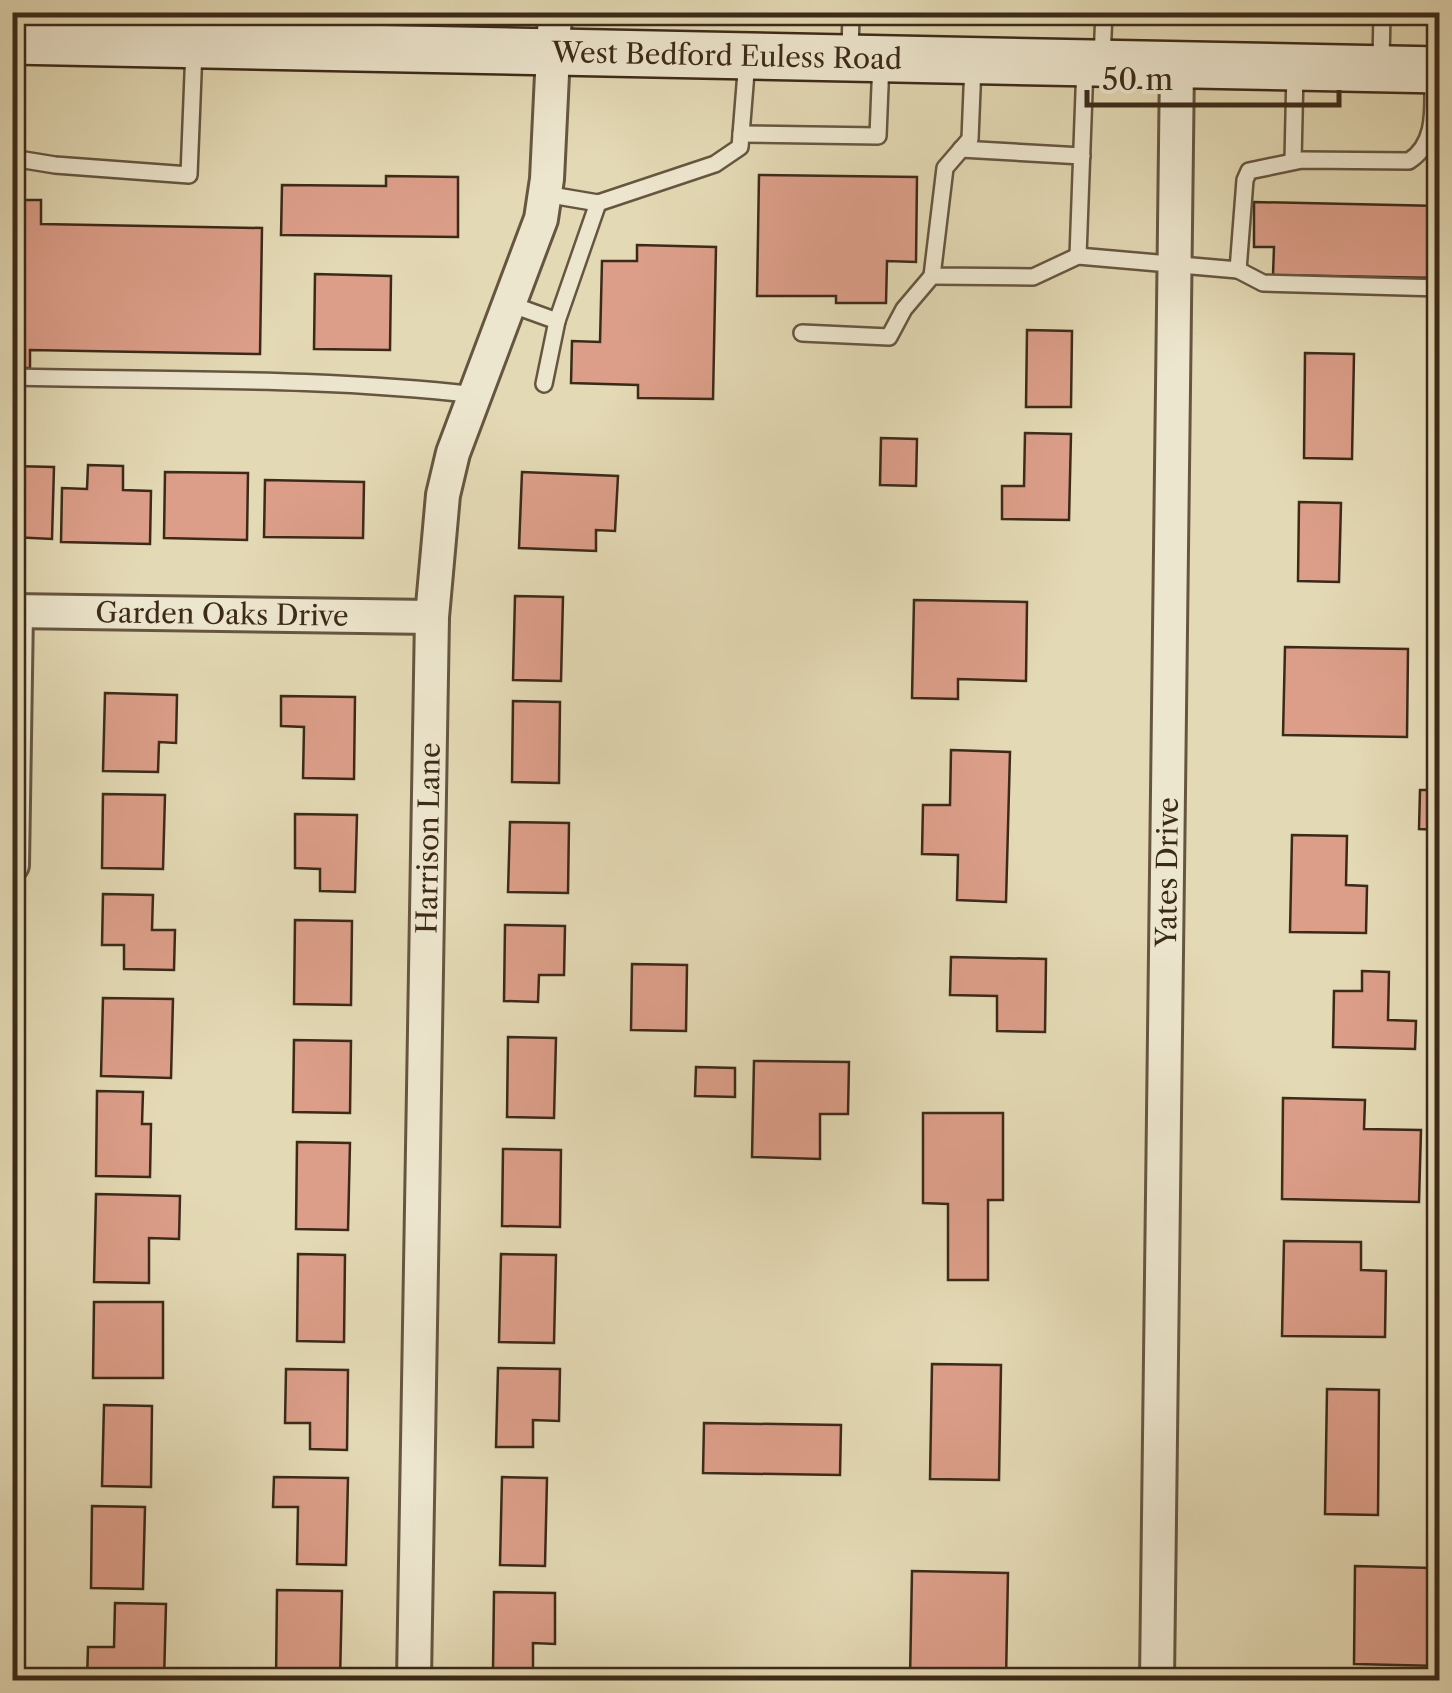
<svg xmlns="http://www.w3.org/2000/svg" width="1452" height="1693" font-family="'Libre Caslon Text',serif">
	<style>
		.building { fill: #dc9e89; stroke: #3c2a19; stroke-width: 2.5 }
		.lines { fill: none; stroke-linecap: round; stroke-linejoin: round }
		.lane-casing { stroke: #665640; stroke-width: 20 }
		.street-casing { stroke: #665640; stroke-width: 38 }
		.secondary-casing { stroke: #3c2a19; stroke-width: 50 }
		.lane { stroke: #ede6ce; stroke-width: 15 }
		.street { stroke: #ede6ce; stroke-width: 32 }
		.secondary { stroke: #ede6ce; stroke-width: 45 }
		.labels { text-anchor: middle; dominant-baseline: central; stroke-width: 9; stroke-linejoin: round; paint-order: stroke }
		.street-label { font-size: 28px; fill: #3c2a19; stroke: #ede6ce }
	</style>
	<rect width="100%" height="100%" fill="#e3d9b4"/>
	<filter id="stains"><feTurbulence type="fractalNoise" baseFrequency=".002" numOctaves="4"/><feColorMatrix values="0 0 0 0 .2 0 0 0 0 .09 0 0 0 0 .02 0 0 0 .5 -.17"/></filter>
	<radialGradient id="worn" r=".72"><stop offset=".6" stop-color="#630" stop-opacity="0"/><stop offset="1" stop-color="#630" stop-opacity=".3"/></radialGradient>
	<g class="building">
		<path d="M 759,175 L 917,177 L 916,262 L 887,261 L 886,303 L 836,303 L 836,296 L 757,296 Z"/>
		<path d="M 386,176 L 458,177 L 458,237 L 281,235 L 282,185 L 386,186 Z"/>
		<path d="M 12,200 L 41,200 L 41,224 L 262,228 L 260,354 L 30,350 L 30,368 L 12,368 Z"/>
		<path d="M 1254,202 L 1440,206 L 1440,278 L 1273,275 L 1274,247 L 1254,247 Z"/>
		<path d="M 637,245 L 716,247 L 713,399 L 638,398 L 638,385 L 571,383 L 572,341 L 600,342 L 602,261 L 637,261 Z"/>
		<path d="M 315,274 L 391,276 L 390,350 L 314,349 Z"/>
		<path d="M 1027,330 L 1072,331 L 1071,407 L 1026,407 Z"/>
		<path d="M 1305,353 L 1354,354 L 1352,459 L 1304,458 Z"/>
		<path d="M 1025,433 L 1071,434 L 1069,520 L 1002,519 L 1002,486 L 1024,486 Z"/>
		<path d="M 881,438 L 917,439 L 916,486 L 880,485 Z"/>
		<path d="M 88,465 L 123,466 L 123,490 L 151,491 L 150,544 L 61,542 L 62,488 L 87,489 Z"/>
		<path d="M 12,466 L 54,467 L 52,539 L 12,537 Z"/>
		<path d="M 165,472 L 248,473 L 247,540 L 164,538 Z"/>
		<path d="M 522,472 L 618,476 L 615,531 L 596,530 L 596,551 L 519,548 Z"/>
		<path d="M 265,480 L 364,482 L 363,538 L 264,537 Z"/>
		<path d="M 1299,502 L 1341,503 L 1339,582 L 1298,581 Z"/>
		<path d="M 515,596 L 563,597 L 561,681 L 513,680 Z"/>
		<path d="M 914,600 L 1027,602 L 1026,681 L 958,679 L 958,699 L 912,698 Z"/>
		<path d="M 1285,647 L 1408,649 L 1407,737 L 1283,735 Z"/>
		<path d="M 105,693 L 177,695 L 176,743 L 159,742 L 158,772 L 103,771 Z"/>
		<path d="M 281,696 L 355,697 L 354,779 L 303,778 L 304,727 L 281,726 Z"/>
		<path d="M 513,701 L 560,702 L 559,783 L 512,782 Z"/>
		<path d="M 951,750 L 1010,752 L 1006,902 L 957,900 L 958,855 L 922,854 L 923,805 L 950,805 Z"/>
		<path d="M 1420,790 L 1440,790 L 1440,830 L 1419,829 Z"/>
		<path d="M 103,794 L 165,795 L 163,869 L 102,868 Z"/>
		<path d="M 295,814 L 357,815 L 355,892 L 320,891 L 320,869 L 295,868 Z"/>
		<path d="M 510,822 L 569,823 L 568,893 L 508,892 Z"/>
		<path d="M 1292,835 L 1347,836 L 1346,885 L 1367,886 L 1366,933 L 1290,932 Z"/>
		<path d="M 103,894 L 153,895 L 152,930 L 175,930 L 174,970 L 124,969 L 124,945 L 102,945 Z"/>
		<path d="M 295,920 L 352,921 L 351,1005 L 294,1004 Z"/>
		<path d="M 505,925 L 565,926 L 564,975 L 539,975 L 538,1002 L 504,1001 Z"/>
		<path d="M 951,957 L 1046,959 L 1045,1032 L 997,1031 L 997,996 L 950,995 Z"/>
		<path d="M 632,964 L 687,965 L 686,1031 L 631,1030 Z"/>
		<path d="M 1362,971 L 1389,972 L 1388,1020 L 1416,1021 L 1415,1049 L 1333,1047 L 1334,991 L 1362,991 Z"/>
		<path d="M 103,998 L 173,999 L 171,1078 L 101,1076 Z"/>
		<path d="M 508,1037 L 556,1038 L 554,1118 L 507,1117 Z"/>
		<path d="M 294,1040 L 351,1041 L 350,1113 L 293,1112 Z"/>
		<path d="M 754,1061 L 849,1062 L 848,1114 L 820,1114 L 820,1159 L 752,1157 Z"/>
		<path d="M 696,1067 L 735,1068 L 735,1097 L 695,1096 Z"/>
		<path d="M 97,1091 L 143,1092 L 142,1124 L 151,1124 L 150,1177 L 96,1176 Z"/>
		<path d="M 1283,1098 L 1365,1100 L 1364,1129 L 1421,1130 L 1419,1202 L 1282,1199 Z"/>
		<path d="M 923,1113 L 1003,1113 L 1003,1200 L 988,1200 L 988,1280 L 948,1280 L 948,1204 L 923,1203 Z"/>
		<path d="M 297,1142 L 350,1143 L 348,1230 L 296,1229 Z"/>
		<path d="M 503,1149 L 561,1150 L 560,1227 L 502,1226 Z"/>
		<path d="M 96,1194 L 180,1196 L 179,1239 L 149,1238 L 149,1283 L 94,1282 Z"/>
		<path d="M 1284,1241 L 1361,1242 L 1361,1270 L 1386,1271 L 1385,1337 L 1282,1336 Z"/>
		<path d="M 298,1254 L 345,1255 L 344,1342 L 297,1341 Z"/>
		<path d="M 501,1254 L 556,1255 L 554,1343 L 499,1342 Z"/>
		<path d="M 94,1302 L 163,1302 L 163,1378 L 93,1378 Z"/>
		<path d="M 932,1364 L 1001,1365 L 999,1480 L 930,1479 Z"/>
		<path d="M 498,1368 L 560,1369 L 559,1421 L 533,1420 L 533,1447 L 496,1447 Z"/>
		<path d="M 286,1369 L 348,1370 L 347,1450 L 310,1449 L 310,1423 L 285,1423 Z"/>
		<path d="M 1327,1389 L 1379,1390 L 1378,1515 L 1325,1514 Z"/>
		<path d="M 104,1405 L 152,1406 L 151,1487 L 102,1486 Z"/>
		<path d="M 704,1423 L 841,1425 L 840,1475 L 703,1473 Z"/>
		<path d="M 274,1477 L 348,1478 L 346,1565 L 297,1564 L 298,1507 L 273,1507 Z"/>
		<path d="M 502,1477 L 547,1478 L 545,1566 L 500,1565 Z"/>
		<path d="M 92,1506 L 145,1507 L 143,1589 L 91,1588 Z"/>
		<path d="M 1355,1566 L 1432,1568 L 1431,1627 L 1440,1627 L 1440,1666 L 1354,1664 Z"/>
		<path d="M 912,1571 L 1008,1573 L 1006,1680 L 910,1679 Z"/>
		<path d="M 277,1590 L 342,1591 L 340,1680 L 276,1679 Z"/>
		<path d="M 494,1592 L 555,1593 L 555,1644 L 533,1643 L 533,1671 L 493,1671 Z"/>
		<path d="M 115,1603 L 166,1604 L 164,1680 L 87,1680 L 88,1647 L 114,1647 Z"/>
	</g>
	<g class="lines">
		<g class="lane-casing">
			<g id="lane">
				<path d="M 850,54 L 851,12"/>
				<path d="M 1102,59 L 1104,12"/>
				<path d="M 1381,63 L 1382,12"/>
				<path d="M 973,65 L 970,139 L 945,168 L 932,276 L 1033,277 L 1078,256 L 1238,270 L 1245,180 L 1249,171 L 1302,160 L 1409,161 C 1439,142 1432,103 1433,72"/>
				<path d="M 741,134 L 878,136 L 881,61"/>
				<path d="M 961,149 L 1082,156"/>
				<path d="M 12,158 L 55,165 L 189,175 L 194,49"/>
				<path d="M 1293,161 L 1295,71"/>
				<path d="M 545,194 L 598,203 L 715,164 L 740,147 L 747,60"/>
				<path d="M 1078,256 L 1085,65"/>
				<path d="M 1238,270 L 1263,283 L 1440,288"/>
				<path d="M 510,304 L 557,321 L 544,384"/>
				<path d="M 557,321 L 598,203"/>
				<path d="M 802,333 L 889,337 L 904,309 L 932,276"/>
				<path d="M 12,377 C 167,381 321,377 475,395"/>
			</g>
		</g>
		<g class="street-casing">
			<g id="street">
				<path id="s1" d="M 12,611 L 432,617"/>
				<path d="M 12,865 L 16,611"/>
				<path id="s2" d="M 414,1680 L 432,617 L 443,495 L 453,453 L 541,219 L 547,179 L 555,12"/>
				<path id="s3" d="M 1157,1680 L 1177,65"/>
			</g>
		</g>
		<g class="secondary-casing">
			<g id="secondary">
				<path id="s4" d="M 12,41 L 1440,70"/>
			</g>
		</g>
		<use href="#lane" class="lane"/>
		<use href="#street" class="street"/>
		<use href="#secondary" class="secondary"/>
	</g>
	<g class="labels">
		<g class="street-label">
			<text stroke="none"><textPath href="#s4" startOffset="715">West Bedford Euless Road</textPath></text>
			<text stroke="none"><textPath href="#s1" startOffset="210">Garden Oaks Drive</textPath></text>
			<text stroke="none"><textPath href="#s2" startOffset="842">Harrison Lane</textPath></text>
			<text stroke="none"><textPath href="#s3" startOffset="808">Yates Drive</textPath></text>
		</g>
	</g>
	<rect width="1452" height="1693" fill="none" stroke="#e3d9b4" stroke-width="50"/>
	<rect x="15" y="15" width="1422" height="1663" fill="none" stroke="#3c2a19" stroke-width="5"/>
	<rect x="25" y="25" width="1402" height="1643" fill="none" stroke="#3c2a19" stroke-width="2.5"/>
	<path d="M1087 90v15h252v-15" fill="none" stroke="#3c2a19" stroke-width="5"/>
	<text x="1102" y="90" font-size="30" fill="#3c2a19" stroke="#ede6ce" stroke-width="8" paint-order="stroke">50 m</text>
	<rect width="100%" height="100%" filter="url(#stains)"/>
	<rect width="100%" height="100%" fill="url(#worn)"/>
</svg>
